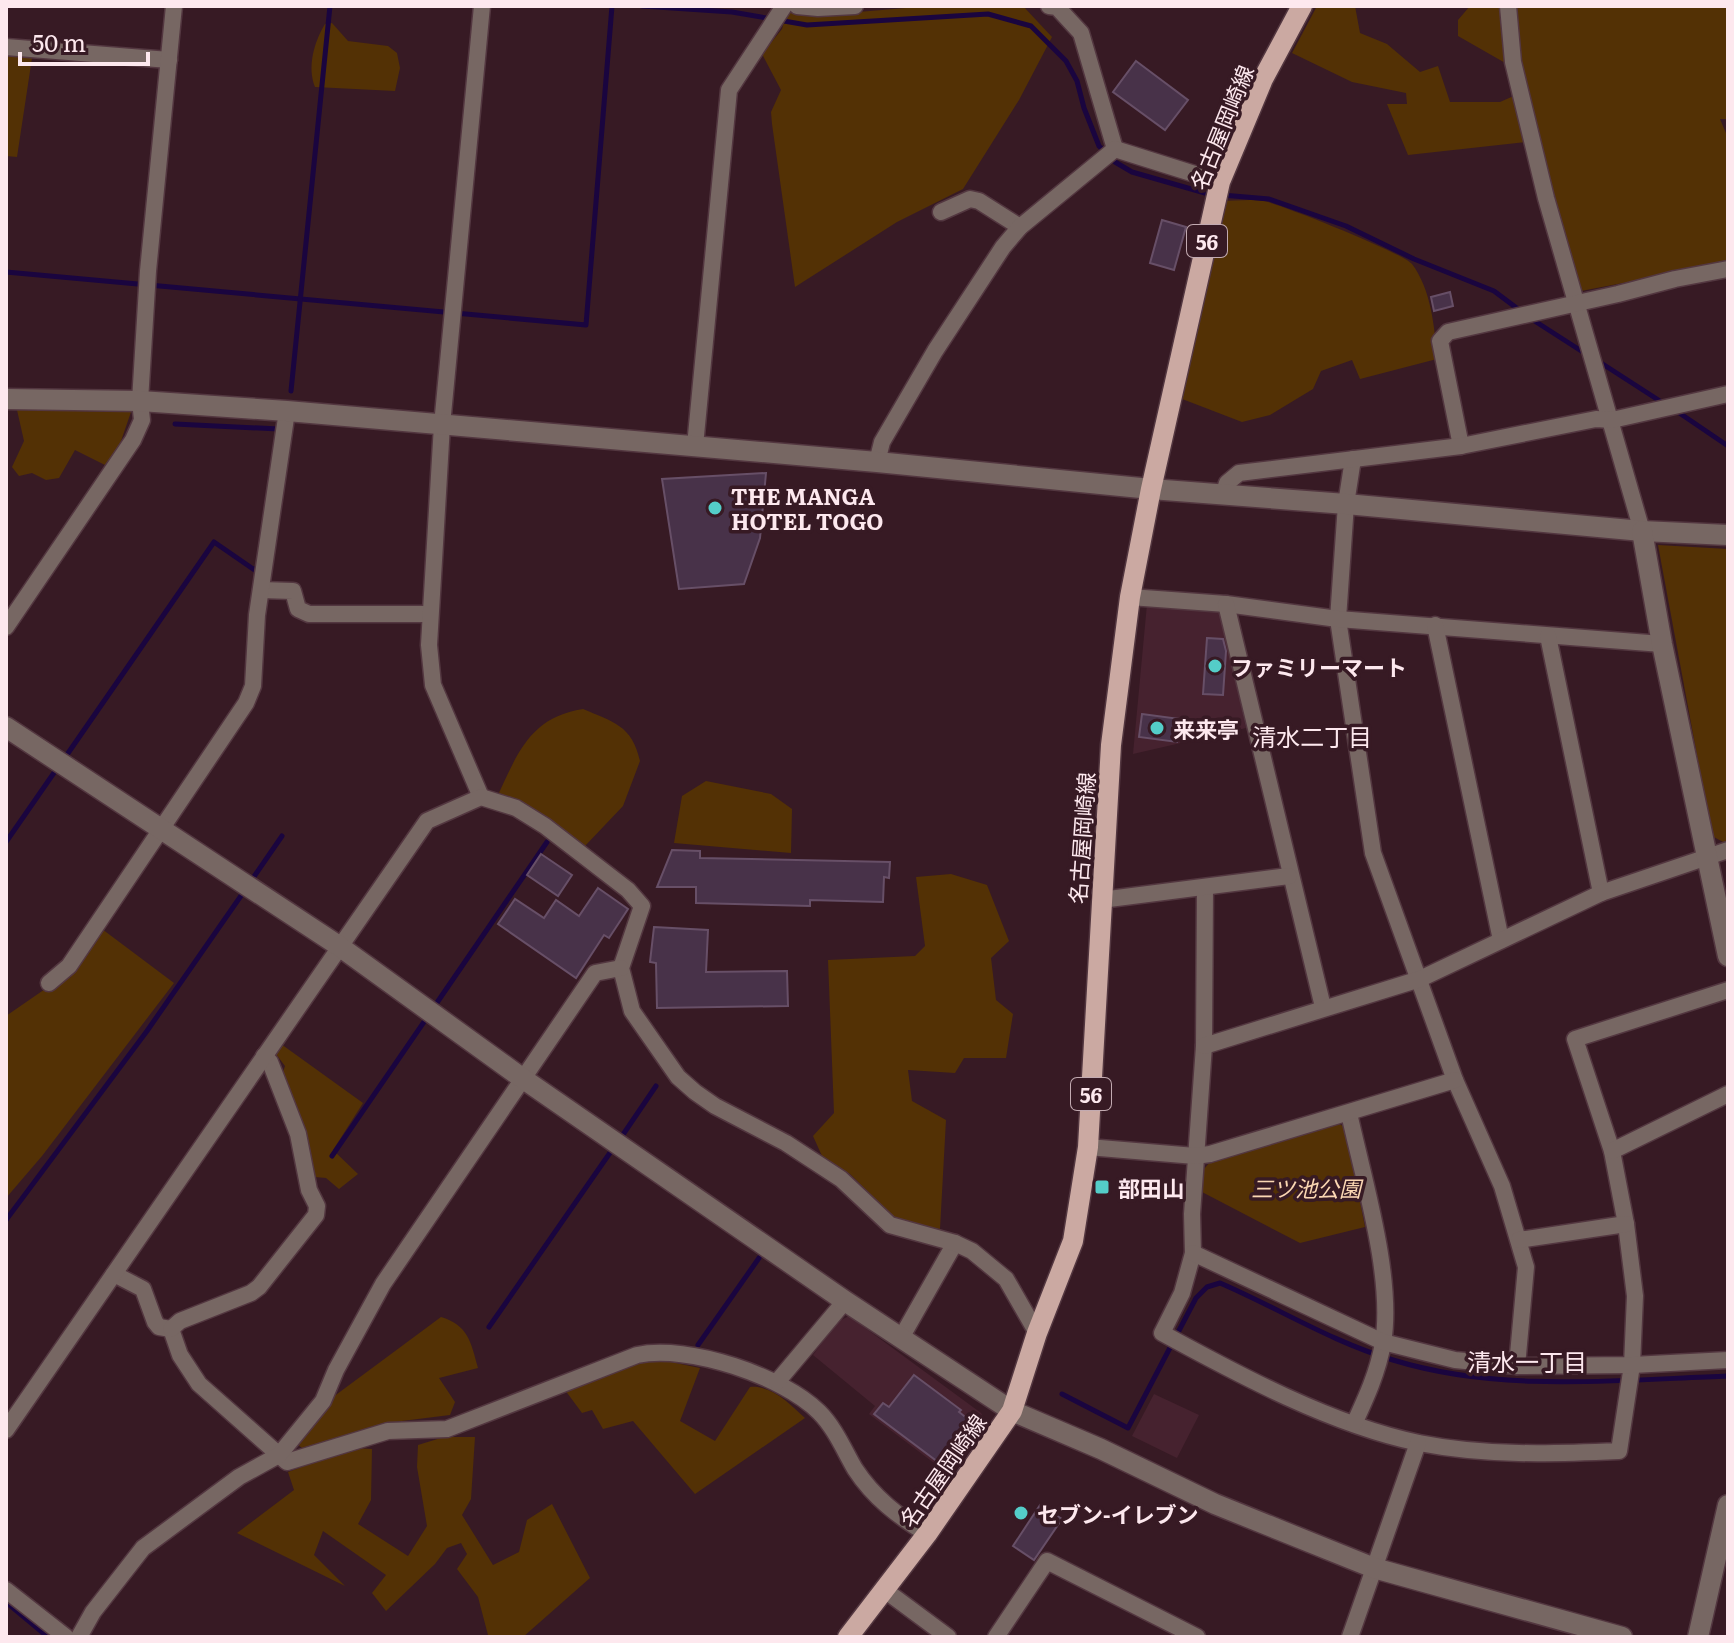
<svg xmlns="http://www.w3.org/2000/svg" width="1734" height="1643" font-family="Literata,'Noto Sans JP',serif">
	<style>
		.built { fill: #46222f }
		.green { fill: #533105 }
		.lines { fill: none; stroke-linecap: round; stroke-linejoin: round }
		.stream { stroke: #1a053f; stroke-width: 5 }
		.building { fill: #483249; stroke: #674f67; stroke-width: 2 }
		.minor-casing { stroke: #533740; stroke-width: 19 }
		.tertiary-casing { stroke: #533740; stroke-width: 23 }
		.primary-casing { stroke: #533740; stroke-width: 23 }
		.minor { stroke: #776763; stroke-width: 16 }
		.tertiary { stroke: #776763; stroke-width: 20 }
		.primary { stroke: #cba9a2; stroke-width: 20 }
		.poi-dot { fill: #54cdc8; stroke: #371a24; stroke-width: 3 }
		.labels { text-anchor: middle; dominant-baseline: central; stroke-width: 7; stroke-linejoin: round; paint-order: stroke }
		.shield { fill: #371a24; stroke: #c2aab1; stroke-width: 2 }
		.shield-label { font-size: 20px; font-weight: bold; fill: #fde8ee }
		.street-label { font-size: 22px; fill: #fde8ee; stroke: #371a24 }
		.poi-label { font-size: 22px; font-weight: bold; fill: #fde8ee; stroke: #371a24; text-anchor: start }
		.park-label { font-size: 22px; font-style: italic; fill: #fbd7b3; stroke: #371a24 }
		.neighbourhood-label { font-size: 24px; fill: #fde8ee; stroke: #371a24 }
	</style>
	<rect width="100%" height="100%" fill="#371a24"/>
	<g class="built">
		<path d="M 1147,604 L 1216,609 L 1222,616 L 1246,728 L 1133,754 Z"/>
		<path d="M 849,1316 L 981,1413 L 983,1416 L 946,1472 L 869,1414 L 875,1406 L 813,1355 L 837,1322 Z"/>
		<path d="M 1154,1394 L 1199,1415 L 1177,1458 L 1132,1436 Z"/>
	</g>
	<g class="green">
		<path d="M 930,6 L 1023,6 L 1052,37 L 1019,100 L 963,189 L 897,222 L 795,287 L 772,124 L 771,112 L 781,90 L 762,54 L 782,29 L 787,12 L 834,14 Z"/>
		<path d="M 1317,6 L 1355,6 L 1360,33 L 1387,44 L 1420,72 L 1438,66 L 1450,102 L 1500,102 L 1525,91 L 1521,72 L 1458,36 L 1458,20 L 1470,6 L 1728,6 L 1728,119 L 1720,119 L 1728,138 L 1728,263 L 1581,291 L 1536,141 L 1408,155 L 1387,104 L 1407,104 L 1406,93 L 1352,82 L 1292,53 Z"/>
		<path d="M 332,23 L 348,41 L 388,46 L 397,53 L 400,68 L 395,91 L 315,87 C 307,67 314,42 325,24 Z"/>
		<path d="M 10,56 L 32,58 L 17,157 L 6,156 L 6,57 Z"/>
		<path d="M 1220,201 C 1234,201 1251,199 1264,201 C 1283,205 1403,253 1412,264 C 1431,289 1435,328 1437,359 L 1360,379 L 1352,360 L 1321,371 L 1313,389 L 1270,415 L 1242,422 L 1177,397 Z"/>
		<path d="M 17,410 L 131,412 L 121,441 L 107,466 L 75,450 L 59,478 L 46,480 L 32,473 L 19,476 L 12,467 L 24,441 Z"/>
		<path d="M 1658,545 L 1728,549 L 1728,841 L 1725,843 L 1712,836 Z"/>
		<path d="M 583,709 C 613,722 632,725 640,761 L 623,806 L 585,846 L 557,826 L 498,795 C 518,752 531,717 583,709 Z"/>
		<path d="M 706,781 L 771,794 L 792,809 L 791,853 L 674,843 L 682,796 Z"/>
		<path d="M 951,874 L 987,885 L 1009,941 L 991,958 L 996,1000 L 1013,1014 L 1006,1058 L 964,1058 L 955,1073 L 908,1070 L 912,1101 L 946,1120 L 940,1229 L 912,1225 L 894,1217 L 850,1174 L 822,1156 L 813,1136 L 834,1113 L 828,960 L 915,956 L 925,946 L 916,877 Z"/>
		<path d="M 102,929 L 174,983 L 42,1156 L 6,1198 L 6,1016 L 61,978 L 70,978 Z"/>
		<path d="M 281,1044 L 363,1103 L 333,1150 L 358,1174 L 339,1189 L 326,1178 L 315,1177 L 282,1075 L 285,1066 L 276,1054 Z"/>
		<path d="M 1337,1123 L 1345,1127 L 1365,1227 L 1300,1243 L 1202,1192 L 1203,1170 L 1211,1161 Z"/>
		<path d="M 441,1317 C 468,1325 471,1342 478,1368 L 439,1378 L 455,1402 L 450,1415 L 386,1423 L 303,1449 L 295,1442 L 329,1400 Z"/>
		<path d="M 666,1361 L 700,1368 L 680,1421 L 715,1441 L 750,1387 C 772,1385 790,1404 805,1418 L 695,1494 L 633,1421 L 603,1429 L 592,1410 L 582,1413 L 565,1390 L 633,1363 Z"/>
		<path d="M 444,1437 L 475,1437 L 471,1499 L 462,1515 L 493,1565 L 519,1552 L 527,1520 L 552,1504 L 590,1578 L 523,1637 L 486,1637 L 488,1635 L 478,1597 L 457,1569 L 467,1554 L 461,1543 L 447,1548 L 435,1564 L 386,1611 L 372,1593 L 386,1575 L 323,1531 L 314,1555 L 345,1586 L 237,1533 L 294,1490 L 288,1472 L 354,1448 L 372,1449 L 371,1500 L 358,1524 L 408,1556 L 427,1526 L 417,1467 L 418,1445 Z"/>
	</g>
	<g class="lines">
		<g class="stream">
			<path d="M 642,6 L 732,12 L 807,25 L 988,14 L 1031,26 L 1066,61 L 1077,81 L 1084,108 L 1099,146 L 1115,162 L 1132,172 L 1212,195"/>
			<path d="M 1222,195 L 1269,199 L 1346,226 L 1414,259 L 1494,291 L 1522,312"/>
			<path d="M 6,272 L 586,325 L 612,6"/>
			<path d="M 1530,318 L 1586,354"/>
			<path d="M 1598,361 L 1663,403"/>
			<path d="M 291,391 L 330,6"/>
			<path d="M 1675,410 L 1728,446"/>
			<path d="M 175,424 L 279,429 L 278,432"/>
			<path d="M 64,759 L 214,542 L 256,571 L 256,568"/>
			<path d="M 6,842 L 58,767"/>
			<path d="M 251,881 L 282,836"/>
			<path d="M 434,1007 L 547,842"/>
			<path d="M 620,1139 L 656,1086"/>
			<path d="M 332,1156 L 428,1016"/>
			<path d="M 6,1220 L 147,1031 L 245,890"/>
			<path d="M 489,1327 L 614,1147"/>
			<path d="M 698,1345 L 759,1258"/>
			<path d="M 1062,1394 L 1128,1428 L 1196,1298 L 1207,1287 L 1220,1283 C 1278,1308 1332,1342 1393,1360 C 1500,1393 1618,1380 1728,1376"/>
			<path d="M 6,1602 L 48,1637"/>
		</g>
	</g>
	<g class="building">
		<path d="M 1136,61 L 1188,100 L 1165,130 L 1113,92 Z"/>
		<path d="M 1162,220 L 1186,227 L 1174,270 L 1150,263 Z"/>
		<path d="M 1450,292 L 1453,306 L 1434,311 L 1431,297 Z"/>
		<path d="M 766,473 L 760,538 L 744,584 L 679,589 L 662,479 Z"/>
		<path d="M 1207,638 L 1223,639 L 1226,651 L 1223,695 L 1203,694 Z"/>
		<path d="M 1142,714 L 1180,719 L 1177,742 L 1139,737 Z"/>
		<path d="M 672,850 L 700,851 L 700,858 L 890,862 L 889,878 L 884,877 L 883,902 L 810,900 L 810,906 L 696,903 L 696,887 L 657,887 Z"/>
		<path d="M 541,854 L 572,875 L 558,896 L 527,875 Z"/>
		<path d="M 598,888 L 628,909 L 609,938 L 604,935 L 576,978 L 498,924 L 515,899 L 544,918 L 556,900 L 579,916 Z"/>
		<path d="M 654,927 L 708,930 L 706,972 L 787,971 L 788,1006 L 657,1008 L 656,963 L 650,962 Z"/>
		<path d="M 914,1375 L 961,1410 L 959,1412 L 973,1423 L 942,1465 L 874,1414 L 883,1403 L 889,1407 Z"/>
		<path d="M 1040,1505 L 1062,1519 L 1034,1560 L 1013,1546 Z"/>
	</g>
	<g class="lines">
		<g class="minor-casing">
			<g id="minor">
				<path d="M 797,6 L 818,8 L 855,6"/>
				<path d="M 1049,6 L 1057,7 L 1081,33 L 1115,149"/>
				<path d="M 1508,6 L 1513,62 L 1546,198 L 1642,531"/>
				<path d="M 6,47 L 169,60"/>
				<path d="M 1115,149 L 1220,182"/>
				<path d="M 941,212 L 970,199 L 979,201 L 1020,227"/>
				<path d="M 695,446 L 729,90 L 784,6"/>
				<path d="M 1461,446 L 1440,341 L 1448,332 L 1618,294 L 1675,279 L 1728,269"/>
				<path d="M 1353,459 L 1346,504 L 1338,619 L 1373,853 L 1455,1080 L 1502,1186 L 1526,1267 L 1517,1366"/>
				<path d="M 877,462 L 882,442 L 935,351 L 1003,247 L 1020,227 L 1115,149"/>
				<path d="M 1223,495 L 1227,483 L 1239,473 L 1461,446 L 1596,419 L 1612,420 L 1728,394"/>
				<path d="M 261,590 L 293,591 L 298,609 L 309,614 L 430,614"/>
				<path d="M 1130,597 L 1226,604 L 1338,619 L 1662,644"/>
				<path d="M 1226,604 L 1323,1007"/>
				<path d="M 1435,625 L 1501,940"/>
				<path d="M 6,627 L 133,440 L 142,420 L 140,401 L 148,271 L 174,6"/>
				<path d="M 1548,636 L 1601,893"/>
				<path d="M 481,797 L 433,685 L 429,645 L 442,425 L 482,6"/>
				<path d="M 1205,888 L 1204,1046 L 1192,1214 L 1193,1253 L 1182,1293 L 1162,1333 C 1239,1375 1332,1425 1419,1443 C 1485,1456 1552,1454 1619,1451 L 1632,1365 L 1635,1296 L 1626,1224 L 1612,1151 L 1575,1039 L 1728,990"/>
				<path d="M 1101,900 L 1289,876"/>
				<path d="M 49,983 L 69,966 L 246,703 L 253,686 L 257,615 L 287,411"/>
				<path d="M 1204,1046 L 1420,979 L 1601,893 L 1728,850"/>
				<path d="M 1349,1113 C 1363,1178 1394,1278 1383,1343 C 1378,1372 1366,1398 1354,1424"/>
				<path d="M 1088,1147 L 1195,1156 L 1210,1154 L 1455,1080"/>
				<path d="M 1612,1151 L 1728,1094"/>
				<path d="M 1519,1240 L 1626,1224"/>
				<path d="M 1193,1253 L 1383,1342 L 1455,1360 L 1517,1366 L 1632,1365 L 1728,1360"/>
				<path d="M 114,1274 L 143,1289 L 155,1322 L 159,1327 L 171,1329 L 180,1355 L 199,1384 L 287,1462 L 388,1431 L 447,1429 L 637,1355 C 688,1344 783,1376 819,1412 C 835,1428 844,1450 855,1469 C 874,1498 898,1516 927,1534"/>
				<path d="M 171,1329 L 180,1321 L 251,1293 L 259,1287 L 316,1215 L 317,1206 L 309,1190 L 298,1134 L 270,1062 L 264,1056"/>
				<path d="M 901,1338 L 955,1243"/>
				<path d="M 777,1382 L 845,1301"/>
				<path d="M 6,1430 L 427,821 L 481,797 L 516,808 L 545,826 L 628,890 L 642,906 L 621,968 L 632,1011 L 678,1077 L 695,1092 L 715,1106 L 786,1143 L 841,1179 L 890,1225 L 955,1243 L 972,1251 L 1006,1279 L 1037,1333"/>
				<path d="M 6,1590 L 66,1637"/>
				<path d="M 886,1591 L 948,1637"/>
				<path d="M 79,1637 L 93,1612 L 143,1548 L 239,1477 L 279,1455 L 323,1401 L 336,1370 L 383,1284 L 595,973 L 621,968"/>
				<path d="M 996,1637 L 1047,1561 L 1197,1637"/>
				<path d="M 1350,1637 L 1418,1443"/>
			</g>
		</g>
		<g class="tertiary-casing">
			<g id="tertiary">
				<path d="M 6,399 L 140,401 L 287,411 L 877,462 L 1151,489 L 1346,504 L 1642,531 L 1728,535"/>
				<path d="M 1642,531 L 1662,644 L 1728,956"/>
				<path d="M 6,727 L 339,946 L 522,1078 L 845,1301 L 1012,1411 L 1101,1449 L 1215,1504 L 1374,1568 L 1622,1637"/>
				<path d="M 1698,1637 L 1728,1505"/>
			</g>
		</g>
		<g class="primary-casing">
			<path id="primary" d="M 848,1637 L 927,1534 L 1012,1411 L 1037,1333 L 1073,1241 L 1088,1147 L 1111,745 L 1130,597 L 1151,489 L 1220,182 L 1263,79 L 1302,6"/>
		</g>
		<use href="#minor" class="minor"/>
		<use href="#tertiary" class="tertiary"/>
		<use href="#primary" class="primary"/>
	</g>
	<g class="poi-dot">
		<circle cx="715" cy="508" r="8"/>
		<circle cx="1215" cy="666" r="8"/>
		<circle cx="1157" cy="728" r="8"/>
		<rect x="1094" y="1179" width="16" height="16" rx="4"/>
		<circle cx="1021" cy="1513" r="8"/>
	</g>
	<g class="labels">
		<g class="shield">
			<rect x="1187" y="225" width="40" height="32" rx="6"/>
			<rect x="1071" y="1078" width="40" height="32" rx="6"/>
		</g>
		<g class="shield-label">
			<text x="1207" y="241">56</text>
			<text x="1091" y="1094">56</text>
		</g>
		<g class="street-label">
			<text transform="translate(1221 127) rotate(-68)">名古屋岡崎線</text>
			<text transform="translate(1081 838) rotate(-86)">名古屋岡崎線</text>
			<text transform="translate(942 1470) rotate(-55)">名古屋岡崎線</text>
		</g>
		<g class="poi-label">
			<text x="731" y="495">THE MANGA<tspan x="731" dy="25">HOTEL TOGO</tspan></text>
			<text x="1231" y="666">ファミリーマート</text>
			<text x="1173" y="728">来来亭</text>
			<text x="1118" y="1187">部田山</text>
			<text x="1037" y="1513">セブン-イレブン</text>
		</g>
		<g class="park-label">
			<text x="1306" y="1187">三ツ池公園</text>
		</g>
		<g class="neighbourhood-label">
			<text x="1312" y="735">清水二丁目</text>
			<text x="1527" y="1360">清水一丁目</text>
		</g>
	</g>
	<rect width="1734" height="1643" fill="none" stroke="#fde8ee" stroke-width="16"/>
	<path d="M20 52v12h128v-12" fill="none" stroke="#fde8ee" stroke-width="4"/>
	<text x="32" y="52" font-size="24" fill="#fde8ee" stroke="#371a24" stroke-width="6" paint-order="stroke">50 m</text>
</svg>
